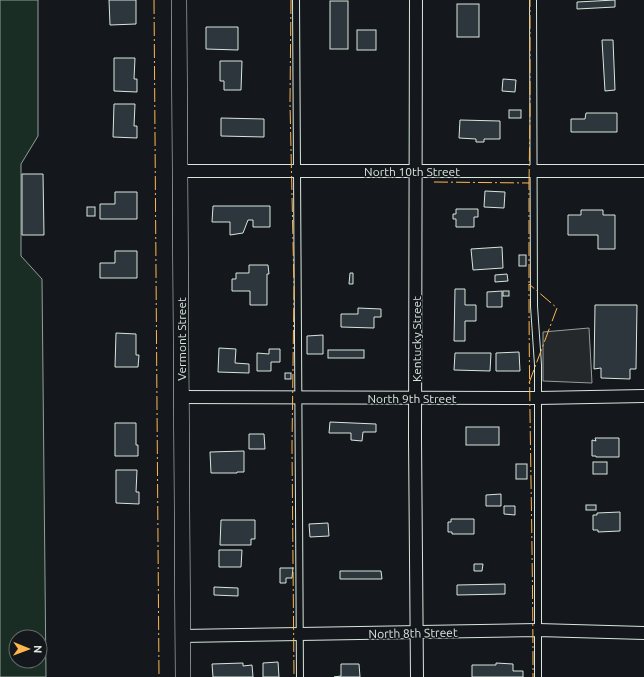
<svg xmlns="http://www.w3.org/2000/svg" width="644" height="677" font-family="Ubuntu,sans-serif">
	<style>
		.green { fill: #1a2d24; stroke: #939e99; fill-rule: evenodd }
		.parking { fill: #24282b; stroke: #939e99 }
		.building { fill: #2c363c; stroke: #d8e6dc }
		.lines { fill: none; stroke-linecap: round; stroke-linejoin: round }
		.service-casing { stroke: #d8e6dc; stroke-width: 8 }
		.minor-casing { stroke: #d8e6dc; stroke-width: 14 }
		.tertiary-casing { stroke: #d8e6dc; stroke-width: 16 }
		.service { stroke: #14181c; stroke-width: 6 }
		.minor { stroke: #14181c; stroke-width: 12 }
		.tertiary { stroke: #14181c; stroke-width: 15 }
		.power { stroke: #ffb74d; stroke-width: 1; stroke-dasharray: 14 3 2 3; stroke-linecap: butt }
		.labels { text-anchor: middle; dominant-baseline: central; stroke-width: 3; stroke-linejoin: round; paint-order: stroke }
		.street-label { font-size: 12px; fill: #d8e6dc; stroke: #14181c }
	</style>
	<rect width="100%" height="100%" fill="#14181c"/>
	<path class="green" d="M 0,0 L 38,0 L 38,136 L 21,164 L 21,256 L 42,279 L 46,677 L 0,677 ZM 16,637 L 40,637 L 40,661 L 16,661 Z"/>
	<path class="parking" d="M 589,328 L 592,383 L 543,381 L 543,332 Z"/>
	<g class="building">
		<path d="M 109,0 L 136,0 L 136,24 L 110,25 Z"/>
		<path d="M 615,0 L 615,7 L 577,9 L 577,2 Z"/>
		<rect x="330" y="1" width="18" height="48"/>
		<rect x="457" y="4" width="22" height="33"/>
		<path d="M 206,27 L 238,27 L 238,50 L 206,49 Z"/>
		<rect x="357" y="30" width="19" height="20"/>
		<path d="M 602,40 L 613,40 L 615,90 L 605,91 Z"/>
		<path d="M 114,58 L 135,58 L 134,79 L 137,79 L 137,92 L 114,91 Z"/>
		<path d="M 220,61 L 242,61 L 241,90 L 224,90 L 224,81 L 220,81 Z"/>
		<path d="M 503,79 L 516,80 L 515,92 L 502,91 Z"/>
		<path d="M 114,104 L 135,104 L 134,126 L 137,126 L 137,138 L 113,137 Z"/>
		<rect x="509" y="110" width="12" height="8"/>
		<path d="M 586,113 L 617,113 L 617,132 L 571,132 L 571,119 L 585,119 Z"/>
		<path d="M 221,118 L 264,119 L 264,137 L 221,136 Z"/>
		<path d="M 460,120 L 500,121 L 500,139 L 484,139 L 484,142 L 476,142 L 476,139 L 459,138 Z"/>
		<path d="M 22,174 L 43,174 L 44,235 L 22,235 Z"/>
		<path d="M 485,191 L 505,192 L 504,208 L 484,207 Z"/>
		<path d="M 115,192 L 137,192 L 137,219 L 100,219 L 100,204 L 115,204 Z"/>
		<path d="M 213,206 L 270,206 L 270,227 L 253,227 L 253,220 L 248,220 L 243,233 L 230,235 L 230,222 L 212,222 Z"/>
		<rect x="87" y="207" width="8" height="9"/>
		<path d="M 456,209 L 478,209 L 478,217 L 474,217 L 474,227 L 456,227 L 456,219 L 453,219 L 453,214 L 456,214 Z"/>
		<path d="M 581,210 L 603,210 L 603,215 L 615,215 L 615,249 L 598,249 L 598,235 L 568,235 L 568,215 L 581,215 Z"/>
		<path d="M 502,247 L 503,268 L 473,270 L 471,249 Z"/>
		<path d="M 115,251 L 137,251 L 137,278 L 100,278 L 100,263 L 115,263 Z"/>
		<rect x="519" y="255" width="7" height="11"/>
		<path d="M 249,265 L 268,265 L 269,274 L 267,274 L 267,305 L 250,305 L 250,291 L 232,291 L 232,279 L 236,279 L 236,273 L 249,273 Z"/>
		<path d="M 350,273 L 353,273 L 353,284 L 349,284 Z"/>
		<path d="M 507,274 L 508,281 L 495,282 L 495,275 Z"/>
		<path d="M 455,289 L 465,289 L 465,305 L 476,305 L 476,321 L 465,321 L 465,341 L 454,341 Z"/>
		<path d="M 502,291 L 502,307 L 487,307 L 487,292 Z"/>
		<rect x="503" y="291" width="6" height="5"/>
		<path d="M 595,305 L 637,305 L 636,369 L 630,369 L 630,379 L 601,378 L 601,368 L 594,369 Z"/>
		<path d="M 358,308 L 381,309 L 381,317 L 374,317 L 374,328 L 341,327 L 341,314 L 358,314 Z"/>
		<path d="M 116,333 L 136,334 L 136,355 L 139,355 L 138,367 L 115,367 Z"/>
		<path d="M 323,335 L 323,354 L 307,354 L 307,336 Z"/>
		<path d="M 219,348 L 236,349 L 235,363 L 249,364 L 249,373 L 218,372 Z"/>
		<path d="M 269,349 L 280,349 L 280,362 L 271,362 L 271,371 L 257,371 L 257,353 L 269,354 Z"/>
		<rect x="328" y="350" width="36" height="8"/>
		<path d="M 519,352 L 520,371 L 496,371 L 496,353 Z"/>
		<path d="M 455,353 L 491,353 L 490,371 L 454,370 Z"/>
		<rect x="285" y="373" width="6" height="6"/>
		<path d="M 330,422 L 376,424 L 376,432 L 363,432 L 362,441 L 351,440 L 351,433 L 329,433 Z"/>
		<path d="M 115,423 L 136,423 L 136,445 L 138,445 L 138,456 L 115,456 Z"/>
		<rect x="466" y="427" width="33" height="18"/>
		<path d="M 249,434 L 264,434 L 265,449 L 249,449 Z"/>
		<path d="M 595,438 L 619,438 L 619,457 L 596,457 L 596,456 L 592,456 L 592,440 L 596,441 Z"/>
		<path d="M 244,451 L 244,472 L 237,472 L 237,473 L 211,473 L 210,452 Z"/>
		<rect x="593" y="462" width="14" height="12"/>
		<rect x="516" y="464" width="11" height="15"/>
		<path d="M 116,470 L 137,470 L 136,492 L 139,492 L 139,504 L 116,503 Z"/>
		<path d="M 501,494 L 501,506 L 486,506 L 486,495 Z"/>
		<rect x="586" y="505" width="10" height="5"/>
		<path d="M 504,506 L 515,506 L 515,515 L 504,514 Z"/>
		<path d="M 620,512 L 620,531 L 598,532 L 598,530 L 593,530 L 593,515 L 597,515 L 597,513 Z"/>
		<path d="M 451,519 L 474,519 L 474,534 L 452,534 L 452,532 L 448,532 L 448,522 L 451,522 Z"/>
		<path d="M 221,520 L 255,520 L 255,539 L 251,539 L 251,545 L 220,545 Z"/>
		<path d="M 328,523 L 329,536 L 310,537 L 309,524 Z"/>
		<path d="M 219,550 L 242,550 L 241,567 L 219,567 Z"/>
		<path d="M 474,564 L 483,564 L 482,571 L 474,571 Z"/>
		<path d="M 280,568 L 293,568 L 292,578 L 286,578 L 286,583 L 280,583 Z"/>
		<path d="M 340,571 L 381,571 L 382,579 L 340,579 Z"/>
		<path d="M 505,584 L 505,594 L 457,595 L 457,585 Z"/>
		<path d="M 214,587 L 238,588 L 238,596 L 214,595 Z"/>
		<path d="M 278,662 L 279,677 L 263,677 L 263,663 Z"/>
		<path d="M 243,663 L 243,666 L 252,665 L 253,677 L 213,677 L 212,664 Z"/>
		<path d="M 496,663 L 513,664 L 513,671 L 523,671 L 523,677 L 472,677 L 472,665 L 496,665 Z"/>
		<path d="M 341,664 L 359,664 L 360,677 L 334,677 L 341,676 Z"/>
	</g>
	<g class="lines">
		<g class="service-casing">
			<g id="service">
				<path d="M 296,0 L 300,677"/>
				<path d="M 533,0 L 534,306 L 538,365 L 538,677"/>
			</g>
		</g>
		<g class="minor-casing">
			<g id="minor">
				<path d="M 416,0 L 415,438 L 417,677"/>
				<path d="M 180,171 L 644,171"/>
				<path d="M 181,397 L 538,398 L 644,396"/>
				<path d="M 182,636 L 538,630 L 644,633"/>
			</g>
		</g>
		<g class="tertiary-casing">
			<path id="tertiary" d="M 179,0 L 183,677"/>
		</g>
		<use href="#service" class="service"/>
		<use href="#minor" class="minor"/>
		<use href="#tertiary" class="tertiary"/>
		<g class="power">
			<path d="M 154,0 L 159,677"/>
			<path d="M 291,0 L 290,103 L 294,287 L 292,446 L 294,677"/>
			<path d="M 434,182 L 529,183 L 529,284"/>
			<path d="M 529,183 L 530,115 L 530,0"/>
			<path d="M 529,383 L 557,308 L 529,284 C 529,415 533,546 533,677"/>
		</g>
	</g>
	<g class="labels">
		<g class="street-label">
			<text x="412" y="171">North 10th Street</text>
			<text transform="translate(181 339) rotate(-90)">Vermont Street</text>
			<text transform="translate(416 339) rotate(-90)">Kentucky Street</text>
			<text x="412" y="398">North 9th Street</text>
			<text transform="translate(413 633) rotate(-1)">North 8th Street</text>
		</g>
	</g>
	<g transform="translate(28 649) rotate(91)"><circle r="19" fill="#14181c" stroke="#626a69"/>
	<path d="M0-3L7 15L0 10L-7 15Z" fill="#ffb74d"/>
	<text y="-6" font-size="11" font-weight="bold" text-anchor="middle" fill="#d8e6dc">N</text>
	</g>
</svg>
